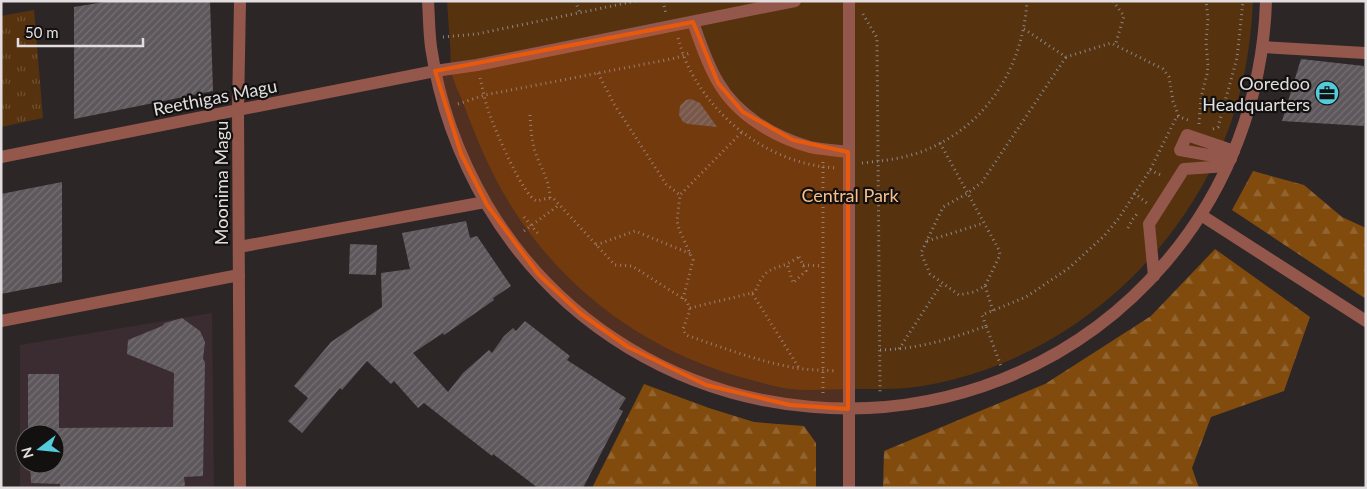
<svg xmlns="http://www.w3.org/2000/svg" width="1367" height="489" font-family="Lato,sans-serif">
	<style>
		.built { fill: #3a2c30; fill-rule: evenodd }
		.grass { fill: url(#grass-tufts) }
		.forest { fill: url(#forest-firs) }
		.park { fill: #56330e }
		.building { fill: url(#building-hatch) }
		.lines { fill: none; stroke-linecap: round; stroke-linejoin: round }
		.path { stroke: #8c8687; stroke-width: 3; stroke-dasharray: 1 4; stroke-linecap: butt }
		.minor { stroke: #94574b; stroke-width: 12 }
		.marked { fill: #e8590c; fill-opacity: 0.2; stroke: #e8590c; stroke-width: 4; stroke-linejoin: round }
		.labels { text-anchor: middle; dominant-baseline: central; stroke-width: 4.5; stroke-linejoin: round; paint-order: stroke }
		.poi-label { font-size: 18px; fill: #e2ddde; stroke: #131010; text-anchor: end }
		.street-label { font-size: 18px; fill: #e2ddde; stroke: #131010 }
		.park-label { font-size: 18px; fill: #f7be8b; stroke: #131010 }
	</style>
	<defs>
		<pattern id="grass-tufts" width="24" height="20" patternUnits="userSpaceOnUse" patternTransform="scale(1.25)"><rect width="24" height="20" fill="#56330e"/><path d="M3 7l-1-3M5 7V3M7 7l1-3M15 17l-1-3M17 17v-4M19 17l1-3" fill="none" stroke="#6e5031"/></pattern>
		<pattern id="forest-firs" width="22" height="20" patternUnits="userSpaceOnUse" patternTransform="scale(1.25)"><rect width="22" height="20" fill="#804b0d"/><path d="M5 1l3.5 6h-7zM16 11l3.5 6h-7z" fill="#926430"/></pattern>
		<pattern id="building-hatch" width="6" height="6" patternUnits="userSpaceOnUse" patternTransform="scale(1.25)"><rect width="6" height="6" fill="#5e585d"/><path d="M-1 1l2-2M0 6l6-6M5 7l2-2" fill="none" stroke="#757074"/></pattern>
	</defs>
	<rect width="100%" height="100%" fill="#2d2627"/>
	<path class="built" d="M 212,313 L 214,487 L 20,488 L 20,345 ZM 25,434 L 55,434 L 55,464 L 25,464 Z"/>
	<path class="grass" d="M 34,10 L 43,118 L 1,127 L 1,16 Z"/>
	<g class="forest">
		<path d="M 1253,171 L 1304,185 L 1342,217 L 1366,228 L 1366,299 L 1232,210 Z"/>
		<path d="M 1215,249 L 1310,317 L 1284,391 L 1211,417 L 1192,468 L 1199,488 L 883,488 L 884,451 L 1045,384 L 1151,316 Z"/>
		<path d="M 644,384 L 709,408 L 754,422 L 804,426 L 816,443 L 816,488 L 592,488 Z"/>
	</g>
	<path class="park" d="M 447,1 L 1253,1 C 1251,49 1242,97 1224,141 C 1173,265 1060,361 928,385 C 901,390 874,389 847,389 C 828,389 809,391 791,389 C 776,387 762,383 748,379 C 652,354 569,295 515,212 C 493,178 478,143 464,105 C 460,94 453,82 451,70 C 450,62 451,53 450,45 C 449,30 448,16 447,1 Z"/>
	<g class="building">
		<path d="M 110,1 L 210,1 L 213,91 L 74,119 L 74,7 Z"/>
		<path d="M 1301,59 L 1364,66 L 1364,126 L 1282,121 Z"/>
		<path d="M 691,99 L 700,103 L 717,127 L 688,124 L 683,122 L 679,115 L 680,106 L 686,100 Z"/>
		<path d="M 62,182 L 62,282 L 1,294 L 1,194 Z"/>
		<path d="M 466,221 L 470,238 L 477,236 L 511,286 L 493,298 L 494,300 L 444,335 L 443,333 L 413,353 L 448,392 L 463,373 L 489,350 L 492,353 L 504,336 L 513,328 L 516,331 L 525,321 L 570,356 L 567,360 L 626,398 L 619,409 L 623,411 L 583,488 L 538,488 L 493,454 L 492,456 L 424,403 L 418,408 L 394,381 L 391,384 L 367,361 L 342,390 L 340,388 L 302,433 L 288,421 L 308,398 L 294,386 L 331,342 L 382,307 L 381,273 L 410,269 L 402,233 Z"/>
		<path d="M 350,244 L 377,245 L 376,275 L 349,274 Z"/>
		<path d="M 182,318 L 200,331 L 205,342 L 203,359 L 205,362 L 203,476 L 184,477 L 185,486 L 60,488 L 60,484 L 31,483 L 30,464 L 55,464 L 55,434 L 28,434 L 28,374 L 59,374 L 59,428 L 173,427 L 174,373 L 127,354 L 128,340 L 162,326 L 165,323 Z"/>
	</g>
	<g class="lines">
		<g class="path">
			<path d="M 575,1 L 580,13"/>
			<path d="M 663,1 L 666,14"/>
			<path d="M 1113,1 L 1124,16 L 1115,46"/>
			<path d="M 863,14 L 877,38 L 880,392"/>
			<path d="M 1024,29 L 1066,57 L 1111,43 L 1163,69 L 1169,77 L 1173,101 L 1179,117"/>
			<path d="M 443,37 L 477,34 L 636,1"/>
			<path d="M 678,38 C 681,47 683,56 687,64 C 714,121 772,165 837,168"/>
			<path d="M 598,73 L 614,104 L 666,184 L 680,195"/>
			<path d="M 480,78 C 483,90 485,102 489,113 C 495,129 523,197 537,201 L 548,198 L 554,199 L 615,265 L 632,266 L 687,301 L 690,310 L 683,329 L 686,335 C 724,348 762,363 802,369 C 813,370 825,370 837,371"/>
			<path d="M 458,104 L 485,95 L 676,58 L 690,53"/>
			<path d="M 530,115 C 531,128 531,141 536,154 C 541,169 550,181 550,198"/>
			<path d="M 1199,124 L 1201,98 L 1207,74 L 1208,65 L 1206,42 L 1208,18 L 1206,1"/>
			<path d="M 1213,129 L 1218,127 L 1237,58 L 1243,1"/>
			<path d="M 940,143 L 999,250 L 1000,255 L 985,286 L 974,292 L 959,295 L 930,274 L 921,253 L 943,207 L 968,193 L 982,182 L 1066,57"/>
			<path d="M 862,163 C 881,161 900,159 918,153 C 984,130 1023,69 1027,1"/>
			<path d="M 1150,170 L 1163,176"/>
			<path d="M 1134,193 L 1147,203"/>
			<path d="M 524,217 L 540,236"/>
			<path d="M 1128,228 L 1132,220 L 1137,214"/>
			<path d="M 524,231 L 559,205"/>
			<path d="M 927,241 L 984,223"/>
			<path d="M 596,245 L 635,231 L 691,254"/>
			<path d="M 799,257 L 806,271 L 793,283 L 787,264 Z"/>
			<path d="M 803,265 L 823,266"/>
			<path d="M 985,286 L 993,311"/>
			<path d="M 752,293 L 755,292 C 764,271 766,271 787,264"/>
			<path d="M 683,299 L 693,260 L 679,229 L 677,221 L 680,195 L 742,132"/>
			<path d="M 690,308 L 752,293 L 799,368"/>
			<path d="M 986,326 L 982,315 L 1026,297 L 1069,268 L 1104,236 L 1119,218 L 1150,170 L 1177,116 L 1188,120"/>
			<path d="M 899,349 L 942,283"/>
			<path d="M 880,350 C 918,349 951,339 986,326 L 1001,366"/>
			<path d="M 823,393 L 823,161"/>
		</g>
		<g class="minor">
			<path d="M 240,1 L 238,110 L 240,488"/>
			<path d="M 428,1 C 429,16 429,32 431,47 C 439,102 459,157 487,205 C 633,450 980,479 1165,263 C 1228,190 1263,97 1266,1"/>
			<path d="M 693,22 C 700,42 707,64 718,82 C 737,115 774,137 810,147 C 822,150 836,150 848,152"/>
			<path d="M 1263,47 L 1365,53"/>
			<path d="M 1,157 L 435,71 L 477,65 L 795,1"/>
			<path d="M 1231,159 L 1180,150 L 1187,135 L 1234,151"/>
			<path d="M 1201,215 L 1366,321"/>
			<path d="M 239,247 L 485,202"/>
			<path d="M 1154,276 L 1149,224 L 1184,169 L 1227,166"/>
			<path d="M 1,321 L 239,275"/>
			<path d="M 849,488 L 849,1"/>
		</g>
	</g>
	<path class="marked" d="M 693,22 L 718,83 L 743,112 L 793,140 L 848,152 L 848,409 L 790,405 L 706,385 L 628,347 L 581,314 L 539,275 L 487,205 L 461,154 L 435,71 Z"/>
	<defs>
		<g id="office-disc" transform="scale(1.25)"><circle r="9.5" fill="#53cbdb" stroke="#131010"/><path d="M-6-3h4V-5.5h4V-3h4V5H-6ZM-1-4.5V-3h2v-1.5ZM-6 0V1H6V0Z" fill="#111"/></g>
	</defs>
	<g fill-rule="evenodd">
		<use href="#office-disc" x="1327" y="93"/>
	</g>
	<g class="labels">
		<g class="poi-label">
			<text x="1310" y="83">Ooredoo<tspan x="1310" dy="21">Headquarters</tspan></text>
		</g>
		<g class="street-label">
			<text transform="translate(215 97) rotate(-11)">Reethigas Magu</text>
			<text transform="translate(221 183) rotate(-90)">Moonima Magu</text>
		</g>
		<g class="park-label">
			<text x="850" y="195">Central Park</text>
		</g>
	</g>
	<rect width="1367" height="489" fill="none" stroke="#e2ddde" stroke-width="5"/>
	<g transform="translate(40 449) rotate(254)"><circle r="24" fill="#131010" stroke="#666262"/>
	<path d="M0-4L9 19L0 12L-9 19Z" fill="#53cbdb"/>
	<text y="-8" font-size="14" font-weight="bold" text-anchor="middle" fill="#e2ddde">N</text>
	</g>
	<path d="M18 38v8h125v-8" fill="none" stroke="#e2ddde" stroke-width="2.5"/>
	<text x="25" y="38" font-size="15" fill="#e2ddde" stroke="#131010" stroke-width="4" paint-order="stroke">50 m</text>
</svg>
